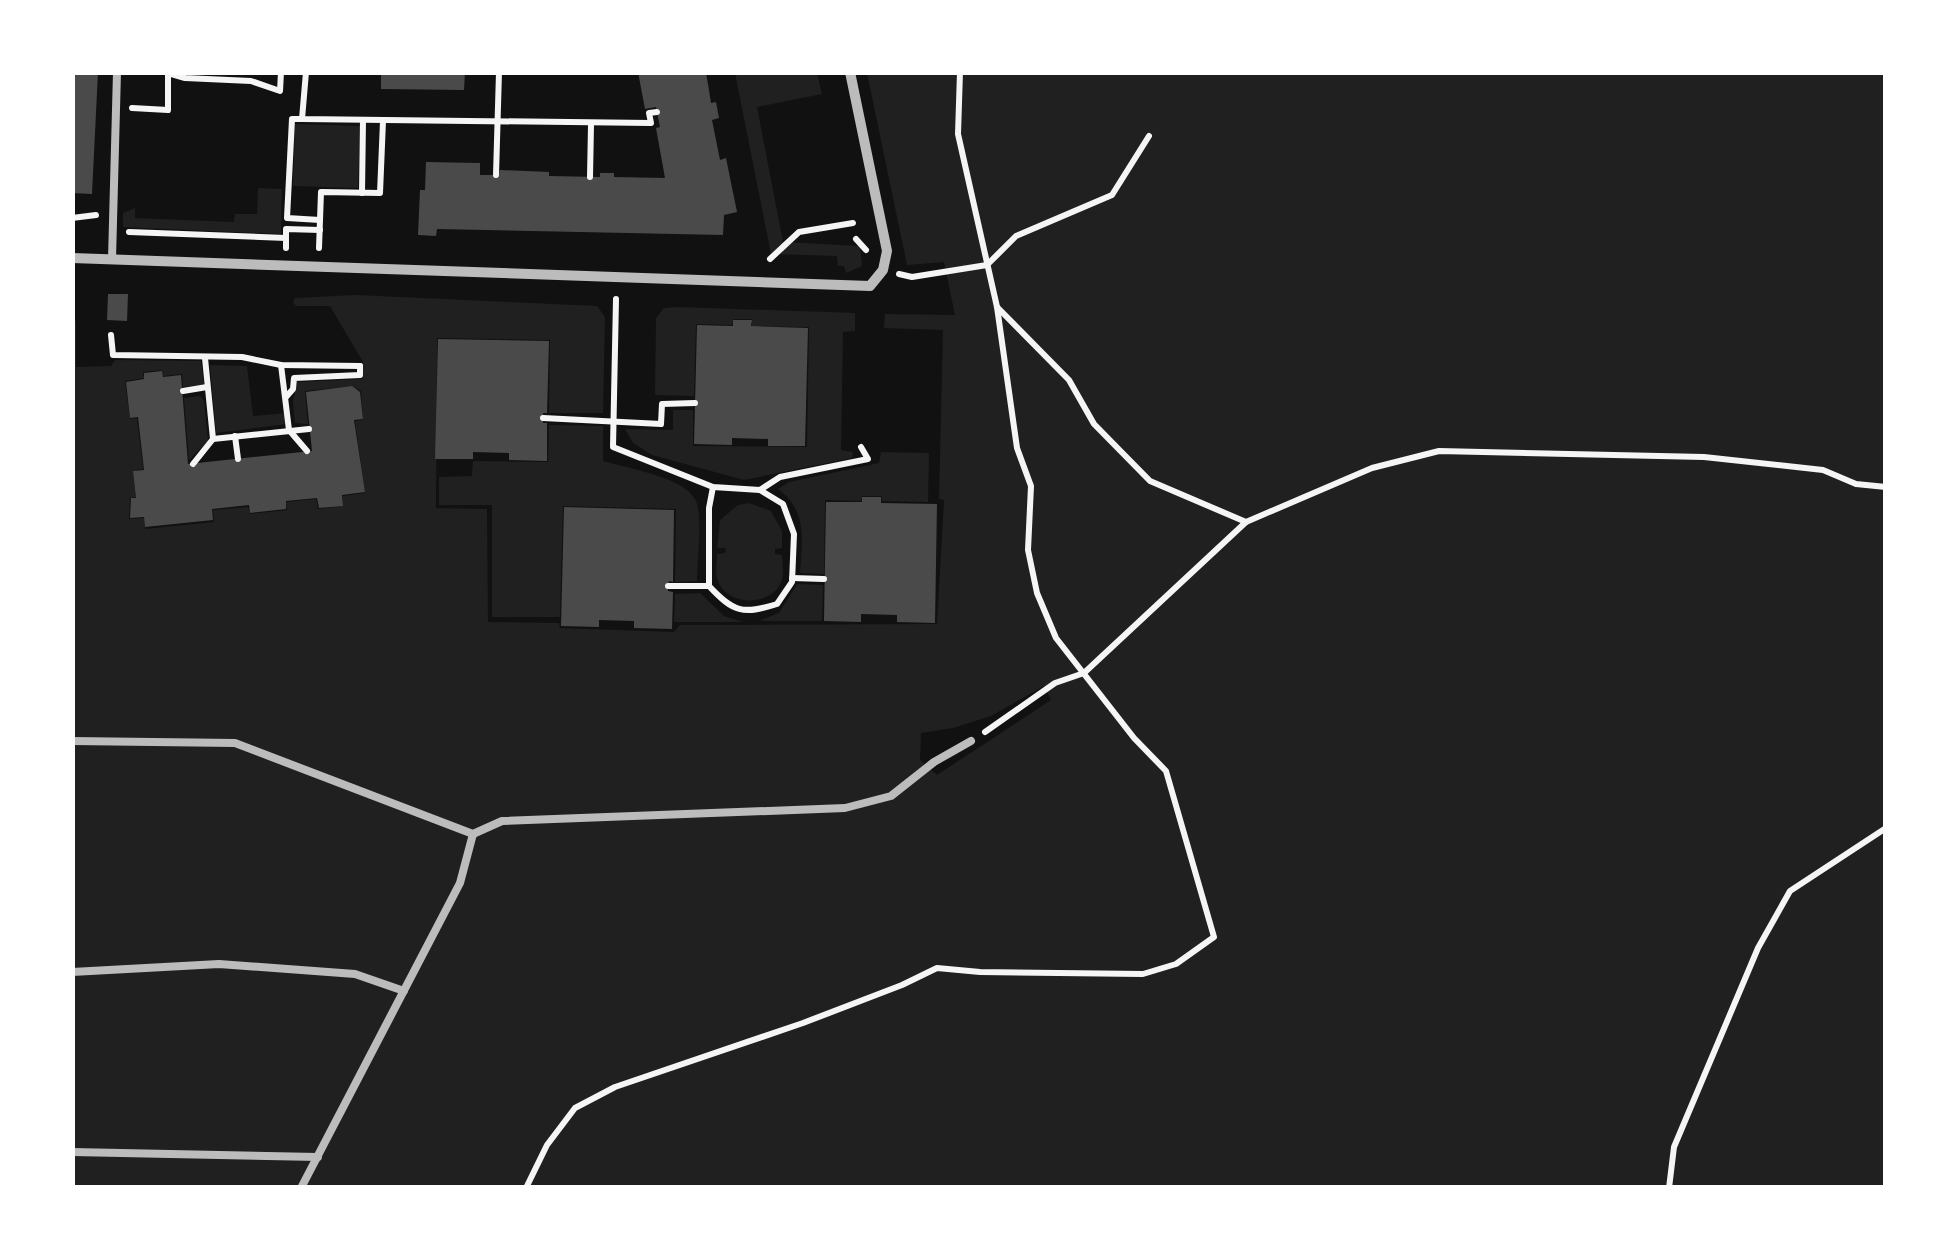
<svg xmlns="http://www.w3.org/2000/svg" width="1958" height="1260" font-family="'IBM Plex Sans',sans-serif">
	<style>
		.green { fill: #202020; fill-rule: evenodd }
		.building { fill: #4a4a4a }
		.lines { fill: none; stroke-linecap: round; stroke-linejoin: round }
		.path { stroke: #f5f5f5; stroke-width: 6 }
		.service { stroke: #bcbcbc; stroke-width: 8 }
		.minor { stroke: #bcbcbc; stroke-width: 10 }
	</style>
	<rect width="100%" height="100%" fill="#111"/>
	<g class="green">
		<path d="M 735,73 L 817,73 L 822,94 L 757,107 L 783,242 L 860,246 L 862,266 L 846,273 L 844,266 L 838,266 L 837,256 L 771,254 Z"/>
		<path d="M 867,73 L 1885,73 L 1885,1187 L 73,1188 L 73,321 L 76,321 L 76,367 L 111,366 L 115,360 L 201,361 L 204,385 L 183,387 L 182,374 L 163,376 L 162,370 L 143,372 L 144,378 L 125,381 L 130,419 L 137,418 L 143,469 L 133,471 L 136,497 L 130,498 L 129,519 L 144,518 L 145,529 L 214,522 L 213,510 L 248,507 L 250,514 L 287,510 L 286,502 L 316,499 L 318,509 L 343,506 L 343,496 L 365,493 L 355,421 L 363,420 L 361,391 L 352,386 L 305,391 L 308,424 L 295,423 L 293,401 L 297,382 L 363,379 L 363,362 L 330,306 L 296,306 L 293,302 L 295,298 L 356,295 L 597,306 L 605,317 L 603,413 L 549,413 L 550,340 L 437,338 L 436,508 L 487,509 L 488,622 L 559,623 L 560,628 L 674,632 L 680,625 L 937,624 L 944,500 L 939,499 L 943,330 L 884,328 L 885,314 L 955,315 L 944,262 L 907,265 ZM 1044,686 L 1051,700 L 937,775 L 920,760 L 921,733 L 953,728 L 991,716 Z"/>
		<path d="M 295,124 L 360,126 L 358,188 L 293,186 Z"/>
		<path d="M 258,188 L 282,189 L 281,234 L 123,227 L 123,213 L 135,208 L 135,218 L 234,222 L 235,214 L 257,214 Z"/>
		<path d="M 677,307 L 855,313 L 855,331 L 843,332 L 841,450 L 853,452 L 852,458 L 744,480 L 652,455 L 633,443 L 625,429 L 673,430 L 673,410 L 693,410 L 693,446 L 807,447 L 809,327 L 752,326 L 752,319 L 733,319 L 732,325 L 696,324 L 694,396 L 655,395 L 656,318 L 664,308 Z"/>
		<path d="M 210,365 L 247,366 L 253,416 L 286,413 L 287,424 L 216,433 Z"/>
		<path d="M 200,396 L 204,401 L 208,441 L 189,460 L 184,398 Z"/>
		<path d="M 549,425 L 603,426 L 603,461 C 626,468 686,477 696,501 C 703,519 697,561 697,581 L 675,582 L 676,509 L 563,506 L 560,617 L 492,617 L 492,505 L 439,505 L 439,477 L 472,476 L 473,461 L 548,462 Z"/>
		<path d="M 881,452 L 929,453 L 928,502 L 882,501 L 882,496 L 862,496 L 861,501 L 825,500 L 824,574 L 800,573 C 802,540 808,511 778,489 L 789,482 L 879,463 Z"/>
		<path d="M 749,503 L 771,511 L 782,531 L 782,548 L 775,549 L 775,554 L 782,555 C 782,562 784,573 782,580 C 773,608 724,607 717,578 C 715,571 717,561 717,554 L 725,553 L 726,548 L 717,548 L 720,520 L 738,505 Z"/>
		<path d="M 797,584 L 823,585 L 822,621 L 759,621 L 779,613 Z"/>
		<path d="M 700,593 L 724,616 L 743,622 L 674,622 L 675,594 Z"/>
	</g>
	<g class="building">
		<path d="M 72,72 L 98,72 L 92,194 L 72,193 Z"/>
		<path d="M 381,72 L 465,72 L 464,90 L 381,89 Z"/>
		<path d="M 638,72 L 706,72 L 711,103 L 716,102 L 719,118 L 712,120 L 720,160 L 726,158 L 737,212 L 724,215 L 723,235 L 437,229 L 436,236 L 418,235 L 420,190 L 425,190 L 426,162 L 480,163 L 480,175 L 499,175 L 500,170 L 549,172 L 549,176 L 600,177 L 600,173 L 614,173 L 614,177 L 665,178 L 656,128 L 660,127 L 656,107 L 645,109 Z"/>
		<path d="M 108,294 L 128,294 L 127,321 L 107,320 Z"/>
		<path d="M 733,320 L 752,320 L 751,326 L 808,328 L 805,446 L 768,446 L 768,439 L 732,438 L 732,445 L 694,444 L 697,325 L 733,326 Z"/>
		<path d="M 438,339 L 549,341 L 547,413 L 543,413 L 543,423 L 547,423 L 547,461 L 509,460 L 509,453 L 473,452 L 473,459 L 435,459 Z"/>
		<path d="M 162,371 L 163,377 L 181,375 L 188,464 L 312,451 L 306,392 L 352,386 L 360,392 L 363,419 L 354,420 L 365,492 L 342,495 L 343,506 L 319,508 L 317,498 L 286,501 L 286,509 L 250,513 L 249,505 L 212,509 L 213,520 L 145,527 L 144,517 L 130,518 L 131,498 L 136,498 L 133,471 L 144,470 L 138,417 L 130,418 L 126,382 L 144,379 L 144,373 Z"/>
		<path d="M 862,497 L 881,497 L 881,503 L 937,504 L 935,623 L 897,622 L 897,615 L 861,614 L 861,622 L 824,621 L 826,502 L 862,502 Z"/>
		<path d="M 564,507 L 674,510 L 673,582 L 669,581 L 668,586 L 668,591 L 673,592 L 672,629 L 634,628 L 634,621 L 599,620 L 599,627 L 561,626 Z"/>
	</g>
	<g class="lines">
		<g class="path">
			<path d="M 306,72 L 302,119 L 651,123 L 649,113 L 657,112"/>
			<path d="M 168,73 L 185,78 L 251,81 L 280,91 L 281,72"/>
			<path d="M 132,108 L 168,110 L 168,73"/>
			<path d="M 302,119 L 292,119 L 287,218 L 320,220"/>
			<path d="M 496,175 L 499,72"/>
			<path d="M 590,177 L 591,125"/>
			<path d="M 362,193 L 363,120"/>
			<path d="M 72,218 L 96,215"/>
			<path d="M 129,232 L 286,238 L 286,248"/>
			<path d="M 286,238 L 286,229 L 320,230"/>
			<path d="M 856,239 L 866,250"/>
			<path d="M 319,248 L 321,192 L 380,193 L 383,121"/>
			<path d="M 770,259 L 799,232 L 853,223"/>
			<path d="M 899,274 L 912,277 L 987,265 L 1016,236 L 1112,195 L 1149,136"/>
			<path d="M 616,299 L 613,447 L 713,487 L 760,490 L 780,477 L 868,459 L 861,447"/>
			<path d="M 997,307 L 1069,380 L 1094,424 L 1150,481 L 1246,522"/>
			<path d="M 111,335 L 113,355 L 242,357 L 281,365 L 360,366"/>
			<path d="M 281,365 L 289,430 L 307,451"/>
			<path d="M 183,391 L 207,387"/>
			<path d="M 286,397 L 293,389 L 294,378 L 360,375 L 360,366"/>
			<path d="M 543,418 L 661,424 L 662,404 L 695,403"/>
			<path d="M 235,436 L 238,459"/>
			<path d="M 213,439 L 309,429"/>
			<path d="M 193,464 L 213,439 L 205,358"/>
			<path d="M 713,487 L 709,508 L 709,586 C 733,612 743,615 777,604 L 792,582 L 794,534 L 783,504 L 760,490"/>
			<path d="M 792,578 L 824,579"/>
			<path d="M 668,586 L 709,586"/>
			<path d="M 985,732 L 1055,683 L 1084,673 L 1246,522 L 1372,468 L 1439,451 L 1704,457 L 1823,470 L 1856,484 L 1886,487"/>
			<path d="M 526,1188 L 547,1145 L 575,1108 L 615,1087 L 803,1023 L 902,985 L 937,968 L 980,972 L 1143,974 L 1176,964 L 1214,937 L 1166,771 L 1134,738 L 1056,638 L 1037,593 L 1028,550 L 1031,486 L 1017,448 L 997,307 L 958,134 L 960,72"/>
			<path d="M 1669,1188 L 1674,1147 L 1758,948 L 1790,891 L 1886,828"/>
		</g>
		<g class="service">
			<path d="M 112,259 L 117,72"/>
			<path d="M 72,741 L 235,743 L 473,834 L 502,821 L 845,808 L 891,796 L 934,762 L 971,741"/>
			<path d="M 72,972 L 219,964 L 355,974 L 404,991"/>
			<path d="M 72,1152 L 318,1157"/>
			<path d="M 301,1188 L 460,883 L 473,834"/>
		</g>
		<path class="minor" d="M 72,258 L 870,286 L 883,270 L 887,251 L 850,72"/>
	</g>
	<rect width="1958" height="1260" fill="none" stroke="#ffffff" stroke-width="150"/>
</svg>
